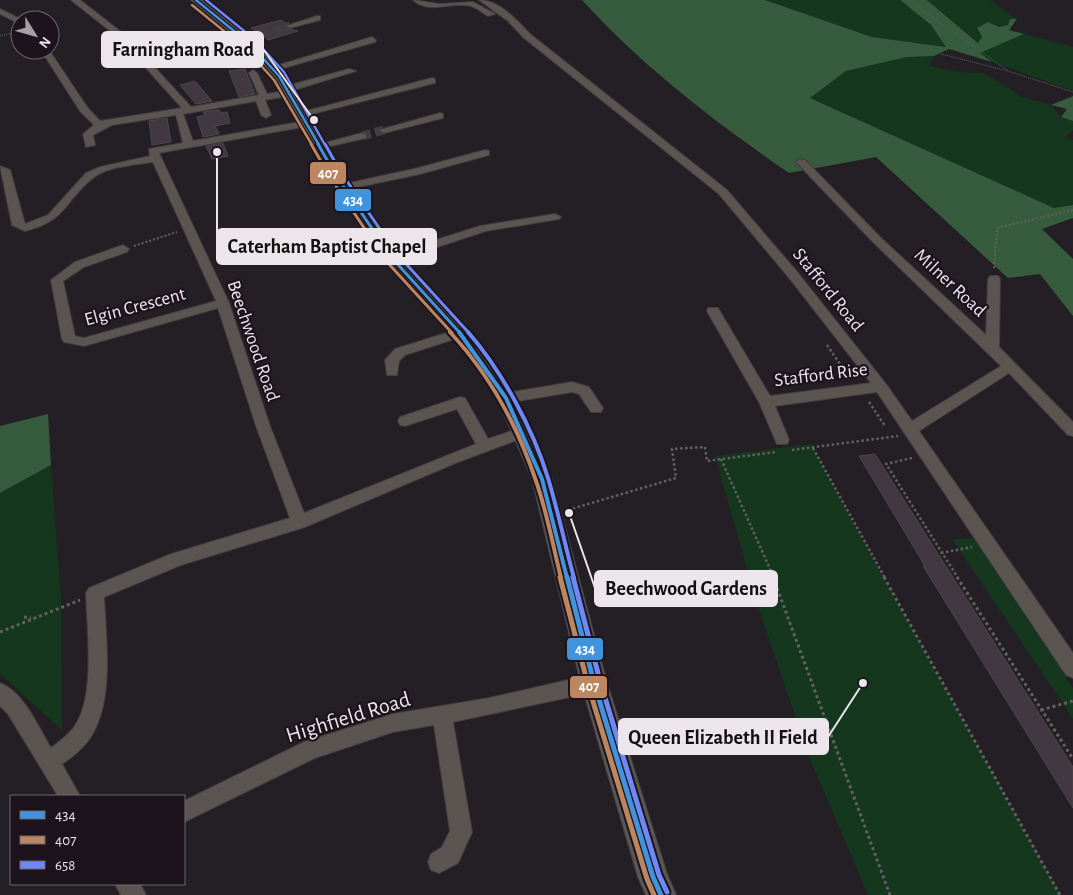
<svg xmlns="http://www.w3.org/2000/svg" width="1073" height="895" font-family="'Alegreya Sans',sans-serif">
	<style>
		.green { fill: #14371e }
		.forest { fill: #365b3d }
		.building { fill: #413841; stroke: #4b474b }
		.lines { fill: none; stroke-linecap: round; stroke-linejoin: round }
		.minor-tunnel { stroke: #423d42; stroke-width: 9; stroke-dasharray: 9 4.5; stroke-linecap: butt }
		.minor-casing { stroke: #3f3c3f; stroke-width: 2 }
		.major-casing { stroke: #3f3c3f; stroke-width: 2 }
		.path-far3 { stroke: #63605d; stroke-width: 1; stroke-dasharray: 1 1; stroke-linecap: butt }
		.path-far2 { stroke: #63605d; stroke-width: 2; stroke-dasharray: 2 2; stroke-linecap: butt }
		.path-far1 { stroke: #63605d; stroke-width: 2.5; stroke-dasharray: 2.5 2.5; stroke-linecap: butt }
		.path { stroke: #63605d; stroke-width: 3; stroke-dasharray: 3 3; stroke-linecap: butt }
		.minor { fill: #5a5550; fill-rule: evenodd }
		.major { fill: #5b5652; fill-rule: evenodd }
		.bus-1-far3-casing { stroke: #1d131c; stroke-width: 5 }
		.bus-1-far2-casing { stroke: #1d131c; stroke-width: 6 }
		.bus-1-far1-casing { stroke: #1d131c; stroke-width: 8 }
		.bus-1-casing { stroke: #1d131c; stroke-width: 9 }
		.bus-2-far3-casing { stroke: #1d131c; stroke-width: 5 }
		.bus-2-far2-casing { stroke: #1d131c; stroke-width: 6 }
		.bus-2-far1-casing { stroke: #1d131c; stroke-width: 8 }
		.bus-2-casing { stroke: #1d131c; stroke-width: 9 }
		.bus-3-far3-casing { stroke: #1d131c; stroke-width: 5 }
		.bus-3-far2-casing { stroke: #1d131c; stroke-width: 6 }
		.bus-3-far1-casing { stroke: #1d131c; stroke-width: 8 }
		.bus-3-casing { stroke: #1d131c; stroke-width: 9 }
		.bus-1-far3 { stroke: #4094de; stroke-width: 2.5 }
		.bus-1-far2 { stroke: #4094de; stroke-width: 3 }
		.bus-1-far1 { stroke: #4094de; stroke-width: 4 }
		.bus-1 { stroke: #4094de; stroke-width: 5 }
		.bus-2-far3 { stroke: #bb8660; stroke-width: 2.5 }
		.bus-2-far2 { stroke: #bb8660; stroke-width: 3 }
		.bus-2-far1 { stroke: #bb8660; stroke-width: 4 }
		.bus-2 { stroke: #bb8660; stroke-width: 5 }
		.bus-3-far3 { stroke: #6e89f5; stroke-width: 2.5 }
		.bus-3-far2 { stroke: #6e89f5; stroke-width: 3 }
		.bus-3-far1 { stroke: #6e89f5; stroke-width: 4 }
		.bus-3 { stroke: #6e89f5; stroke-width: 5 }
		.labels { text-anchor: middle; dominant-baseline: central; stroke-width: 4.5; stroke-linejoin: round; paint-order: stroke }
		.street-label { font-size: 19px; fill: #ece5eb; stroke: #1d131c }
		.near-street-label { font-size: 22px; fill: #ece5eb; stroke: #1d131c }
		.leader { fill: none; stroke: #ece5eb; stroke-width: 2 }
		.callout-dot { fill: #ece5eb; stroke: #1d131c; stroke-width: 2 }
		.callout { fill: #ece5eb; stroke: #ece5eb; stroke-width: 2 }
		.callout-label { font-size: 20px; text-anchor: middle; font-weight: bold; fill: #111 }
		.line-badge { stroke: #1d131c; stroke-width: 2 }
		.badge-label { font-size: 14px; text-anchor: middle; font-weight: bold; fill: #fff }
	</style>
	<rect width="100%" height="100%" fill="#241f24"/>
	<g class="green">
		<path d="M 765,0 L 900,0 L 931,25 L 947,47 L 872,37 Z"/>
		<path d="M 927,0 L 990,0 L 1017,19 L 1010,19 L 1008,25 L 999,27 L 988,22 L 977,28 L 982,37 L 979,43 Z"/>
		<path d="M 1024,34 L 1073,47 L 1073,91 L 992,62 L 979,53 Z"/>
		<path d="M 934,56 L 929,66 L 958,72 L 983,73 L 1011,89 L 1019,96 L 1051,105 L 1061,117 L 1073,121 L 1073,130 L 1066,137 L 1073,140 L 1073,205 L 1054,208 L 810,98 L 846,71 L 907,57 Z"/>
		<path d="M 811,444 L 831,483 L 1060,895 L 868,895 L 810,759 L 758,607 L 715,456 Z"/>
		<path d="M 51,465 L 61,600 L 62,730 L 0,674 L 0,493 Z"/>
		<path d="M 973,538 L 1073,688 L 1073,719 L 952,539 Z"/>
	</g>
	<g class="forest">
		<path d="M 582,0 L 765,0 L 872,37 L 946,47 L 931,25 L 900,0 L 927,0 L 978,43 L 982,37 L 977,28 L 988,22 L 999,27 L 1008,25 L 1010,19 L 1017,19 L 1009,30 L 1024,34 L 980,53 L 992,62 L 949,49 L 934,56 L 907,57 L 846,71 L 810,98 L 1054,208 L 1073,205 L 1073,218 L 1042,229 L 1073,259 L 1073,316 L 1040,274 L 1008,278 L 876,157 L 789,173 C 715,122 643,67 582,0 Z"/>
		<path d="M 1073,96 L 1073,121 L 1061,117 L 1067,109 L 1051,105 Z"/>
		<path d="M 48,414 L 51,465 L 0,493 L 0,426 Z"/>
	</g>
	<g class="building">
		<path d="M 281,20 L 287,24 L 284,25 L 285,28 L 298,31 L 268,40 L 261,30 L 256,31 L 251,28 Z"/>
		<path d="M 245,69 L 255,94 L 239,97 L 229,71 Z"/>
		<path d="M 195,81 L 212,101 L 196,104 L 180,85 Z"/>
		<path d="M 219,110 L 221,113 L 227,112 L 230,123 L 215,126 L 219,134 L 203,137 L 197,117 L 205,115 L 203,112 Z"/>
		<path d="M 167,118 L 171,142 L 152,145 L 149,121 Z"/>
		<path d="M 223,143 L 228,156 L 212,159 L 206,146 Z"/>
		<path d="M 875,454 L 1073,767 L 1073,808 L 923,566 L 925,566 L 859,456 Z"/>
	</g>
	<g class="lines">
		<g class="minor-tunnel">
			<path d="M 260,35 L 290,26"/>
			<path d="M 362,136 L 384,130"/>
		</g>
		<g class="minor-casing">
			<g id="minor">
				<path d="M 71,0 L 80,0 L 125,35 L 191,107 L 259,95 L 249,73 L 253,70 L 257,73 L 267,94 L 284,91 L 283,87 L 349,69 L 356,71 L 291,91 L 294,93 L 292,95 L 265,100 L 271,115 L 266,118 L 261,115 L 256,101 L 183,114 L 193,141 L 305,121 L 310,124 L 308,126 L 159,153 L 229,303 L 270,426 L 304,513 L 476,444 L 457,409 L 405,426 L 400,425 L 398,421 L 400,417 L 460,397 L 465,398 L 488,439 L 523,427 L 528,428 L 530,432 L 528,436 L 458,462 L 305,527 L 181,565 L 104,597 C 106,640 115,705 88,741 C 81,750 71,758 62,764 L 80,796 L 58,796 L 8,714 L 0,706 L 0,683 C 24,692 38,727 51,748 C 59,742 68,735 74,727 C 96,698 87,629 86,593 L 89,588 L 171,554 L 290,518 L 256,426 L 218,308 L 84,346 L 64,342 L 62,339 L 51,280 L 75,262 L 123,245 L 129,249 L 127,252 L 84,267 L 63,281 L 75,336 L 84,338 L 216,301 L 153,162 C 135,165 108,166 93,178 C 65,200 67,221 25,231 L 12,225 L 0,166 L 10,170 L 25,224 L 48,215 L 86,173 L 100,167 L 150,156 L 149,149 L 183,143 L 176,115 L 112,125 L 93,135 L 95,145 L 86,147 L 83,134 L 94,125 L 80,111 L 41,50 L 49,50 L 87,107 L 100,121 L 182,108 L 119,38 Z"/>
				<path d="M 413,0 L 440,4 L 473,2 L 495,14 L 488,16 C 483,13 477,8 471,6 C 451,1 431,15 413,0 Z"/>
				<path d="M 479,0 C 499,0 517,20 530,34 L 727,190 L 798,273 L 886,384 L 912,421 L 1001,366 L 873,242 L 796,162 L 801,159 L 805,160 L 881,238 L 986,335 L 988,279 L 990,276 L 998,276 L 1000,279 L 999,347 L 1073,422 L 1073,436 L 1068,435 L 1009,373 L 919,431 L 1073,653 L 1073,678 L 1066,675 L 877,392 L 775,406 L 789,440 L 787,444 L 777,444 L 759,402 L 707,311 L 708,308 L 718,308 L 770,396 L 871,383 L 790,279 L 719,194 L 524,38 L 508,21 Z"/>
				<path d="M 0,9 L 22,20 L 20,20 L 20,24 L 0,14 Z"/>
				<path d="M 317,16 L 320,16 L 320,20 L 290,28 L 286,26 Z"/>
				<path d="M 260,32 L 264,35 L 263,37 L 244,42 L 240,39 Z"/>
				<path d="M 372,37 L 376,40 L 375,42 L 273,71 L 269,68 Z"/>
				<path d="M 432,78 L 435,79 L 435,83 L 300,117 L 295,114 Z"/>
				<path d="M 440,113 L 443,114 L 443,118 L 384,133 L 379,130 Z"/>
				<path d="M 362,133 L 366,134 L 366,138 L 318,149 L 313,146 Z"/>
				<path d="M 485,150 L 489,151 L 489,155 L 420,174 L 344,190 L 339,187 L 340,185 L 418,168 Z"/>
				<path d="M 555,214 L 561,217 L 559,219 L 486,231 L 392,262 L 386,258 L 388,255 L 480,226 Z"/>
				<path d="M 459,329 L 466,333 L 464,336 L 405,355 L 399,361 L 397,375 L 387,375 L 385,360 L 395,349 Z"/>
				<path d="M 572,382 L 589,387 L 603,408 L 601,412 L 591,412 L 579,394 L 572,392 L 506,403 L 499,398 L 506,393 Z"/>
				<path d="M 594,674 L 601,677 L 603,683 L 601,689 L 594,692 L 453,722 L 472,832 L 458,863 L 439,873 L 431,870 L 428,862 L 431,854 L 442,847 L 450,831 L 434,725 L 393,732 L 315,758 L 184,822 L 184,801 L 304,742 L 393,714 L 489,698 Z"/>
				<path d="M 115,884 L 140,884 L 146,895 L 121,895 Z"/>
			</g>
		</g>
		<g class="major-casing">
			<path id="major" d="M 191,0 L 202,0 L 254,42 L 283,73 L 342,174 L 398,255 L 474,338 L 515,398 L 552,479 L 607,683 L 667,874 L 676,895 L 646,895 L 638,877 L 581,683 L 532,479 L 498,400 L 462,346 L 386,261 L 328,174 L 274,78 L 246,46 Z"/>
		</g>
		<g class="path-far3">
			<path d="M 908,0 L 1007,70"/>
			<path d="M 0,36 L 19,31"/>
			<path d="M 941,54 L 1008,71 L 1073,92"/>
		</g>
		<g class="path-far2">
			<path d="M 134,246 L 177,232"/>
			<path d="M 994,268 L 997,228 L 1073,210"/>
		</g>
		<g class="path-far1">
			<path d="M 827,345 L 850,379"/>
			<path d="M 869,402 L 885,426"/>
			<path d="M 813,448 L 885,578"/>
			<path d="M 792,450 L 898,436"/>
			<path d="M 912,458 L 886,464 L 958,578"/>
			<path d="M 721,459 L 774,578"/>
			<path d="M 568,510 L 676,478 L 672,449 L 705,447 L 707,461 L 776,452"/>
			<path d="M 941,553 L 972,547"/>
		</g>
		<g class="path">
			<path d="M 773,577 L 890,895"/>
			<path d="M 884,577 L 1060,895"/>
			<path d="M 957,577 L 1073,759"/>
			<path d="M 24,617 L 31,618"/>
			<path d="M 0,632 L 80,600"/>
			<path d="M 1041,710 L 1073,701"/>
		</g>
		<use href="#minor" class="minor"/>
		<use href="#major" class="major"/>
		<g class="bus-1-far3-casing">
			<path id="bus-1-far3" d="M 196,0 L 250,44 L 279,76 L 319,145"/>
		</g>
		<g class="bus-1-far2-casing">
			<path id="bus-1-far2" d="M 318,144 L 335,174 L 392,258 L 460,333"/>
		</g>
		<g class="bus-1-far1-casing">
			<path id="bus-1-far1" d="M 459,332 L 506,398 L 542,479 L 567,578"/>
		</g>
		<g class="bus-1-casing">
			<path id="bus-1" d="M 567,577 L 594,683 L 653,877 L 661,895"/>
		</g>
		<g class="bus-2-far3-casing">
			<path id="bus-2-far3" d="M 192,5 L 246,49 L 274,80 L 312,145"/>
		</g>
		<g class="bus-2-far2-casing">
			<path id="bus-2-far2" d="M 311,144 L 330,177 L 387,262 L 452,333"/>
		</g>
		<g class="bus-2-far1-casing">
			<path id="bus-2-far1" d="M 450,332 C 489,374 518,427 536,481 C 547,512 553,546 561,578"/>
		</g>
		<g class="bus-2-casing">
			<path id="bus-2" d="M 560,577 L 588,685 L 647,879 L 654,895"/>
		</g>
		<g class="bus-3-far3-casing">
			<path id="bus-3-far3" d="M 206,0 L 254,39 L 284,72 L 325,145"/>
		</g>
		<g class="bus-3-far2-casing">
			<path id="bus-3-far2" d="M 325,144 L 340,171 L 397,254 L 469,333"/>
		</g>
		<g class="bus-3-far1-casing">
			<path id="bus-3-far1" d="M 468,332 C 502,371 533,429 548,478 C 558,511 565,545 574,578"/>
		</g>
		<g class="bus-3-casing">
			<path id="bus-3" d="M 573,577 L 600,681 L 659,875 L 667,892"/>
		</g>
		<use href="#bus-1-far3" class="bus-1-far3"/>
		<use href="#bus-1-far2" class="bus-1-far2"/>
		<use href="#bus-1-far1" class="bus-1-far1"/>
		<use href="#bus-1" class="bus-1"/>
		<use href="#bus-2-far3" class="bus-2-far3"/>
		<use href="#bus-2-far2" class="bus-2-far2"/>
		<use href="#bus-2-far1" class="bus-2-far1"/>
		<use href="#bus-2" class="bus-2"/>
		<use href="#bus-3-far3" class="bus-3-far3"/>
		<use href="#bus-3-far2" class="bus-3-far2"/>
		<use href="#bus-3-far1" class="bus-3-far1"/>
		<use href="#bus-3" class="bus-3"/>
	</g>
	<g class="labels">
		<g class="street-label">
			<text transform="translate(950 283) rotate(43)">Milner Road</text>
			<text transform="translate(828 290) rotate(51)">Stafford Road</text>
			<text transform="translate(135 307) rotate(-15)">Elgin Crescent</text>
			<text transform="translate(253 341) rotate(71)">Beechwood Road</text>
			<text transform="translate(821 375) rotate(-7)">Stafford Rise</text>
		</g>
		<g class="near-street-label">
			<text transform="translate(348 717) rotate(-17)">Highfield Road</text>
		</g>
	</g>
	<path class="leader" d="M314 120L263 49M217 152L217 246M569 513L595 588M863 683L828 737"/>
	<g class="callout-dot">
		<circle cx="314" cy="120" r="5"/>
		<circle cx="217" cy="152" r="5"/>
		<circle cx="569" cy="513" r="5"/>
		<circle cx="863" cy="683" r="5"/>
	</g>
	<g class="callout">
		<rect x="102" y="32" width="161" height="35" rx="5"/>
		<rect x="217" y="229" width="219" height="35" rx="5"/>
		<rect x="595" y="571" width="182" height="35" rx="5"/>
		<rect x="619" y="719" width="209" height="35" rx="5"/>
	</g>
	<g class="callout-label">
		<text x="183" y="56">Farningham Road</text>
		<text x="327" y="253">Caterham Baptist Chapel</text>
		<text x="686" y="595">Beechwood Gardens</text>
		<text x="723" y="744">Queen Elizabeth II Field</text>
	</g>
	<g class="line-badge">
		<rect x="309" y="161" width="38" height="24" rx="5" fill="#bb8660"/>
		<rect x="334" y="188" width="38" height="24" rx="5" fill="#4094de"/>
		<rect x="566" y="637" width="38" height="24" rx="5" fill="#4094de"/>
		<rect x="569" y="675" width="39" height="24" rx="5" fill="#bb8660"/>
	</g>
	<g class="badge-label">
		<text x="328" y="178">407</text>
		<text x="353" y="205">434</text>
		<text x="585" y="654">434</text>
		<text x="589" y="691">407</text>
	</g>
	<rect x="10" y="795" width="175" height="90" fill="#1d131c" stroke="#70676f"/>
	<rect x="20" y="811" width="25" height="8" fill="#4094de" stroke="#70676f"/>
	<text x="55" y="820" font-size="15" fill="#ece5eb">434</text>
	<rect x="20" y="836" width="25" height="8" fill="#bb8660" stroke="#70676f"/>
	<text x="55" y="845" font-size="15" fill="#ece5eb">407</text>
	<rect x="20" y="861" width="25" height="8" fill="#6e89f5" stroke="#70676f"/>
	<text x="55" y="870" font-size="15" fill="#ece5eb">658</text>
	<g transform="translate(35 35) rotate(127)"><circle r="24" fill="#1d131c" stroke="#70676f"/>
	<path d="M0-4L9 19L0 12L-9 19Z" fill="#a6a0a5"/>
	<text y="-8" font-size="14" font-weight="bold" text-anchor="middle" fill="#ece5eb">N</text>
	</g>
</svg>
